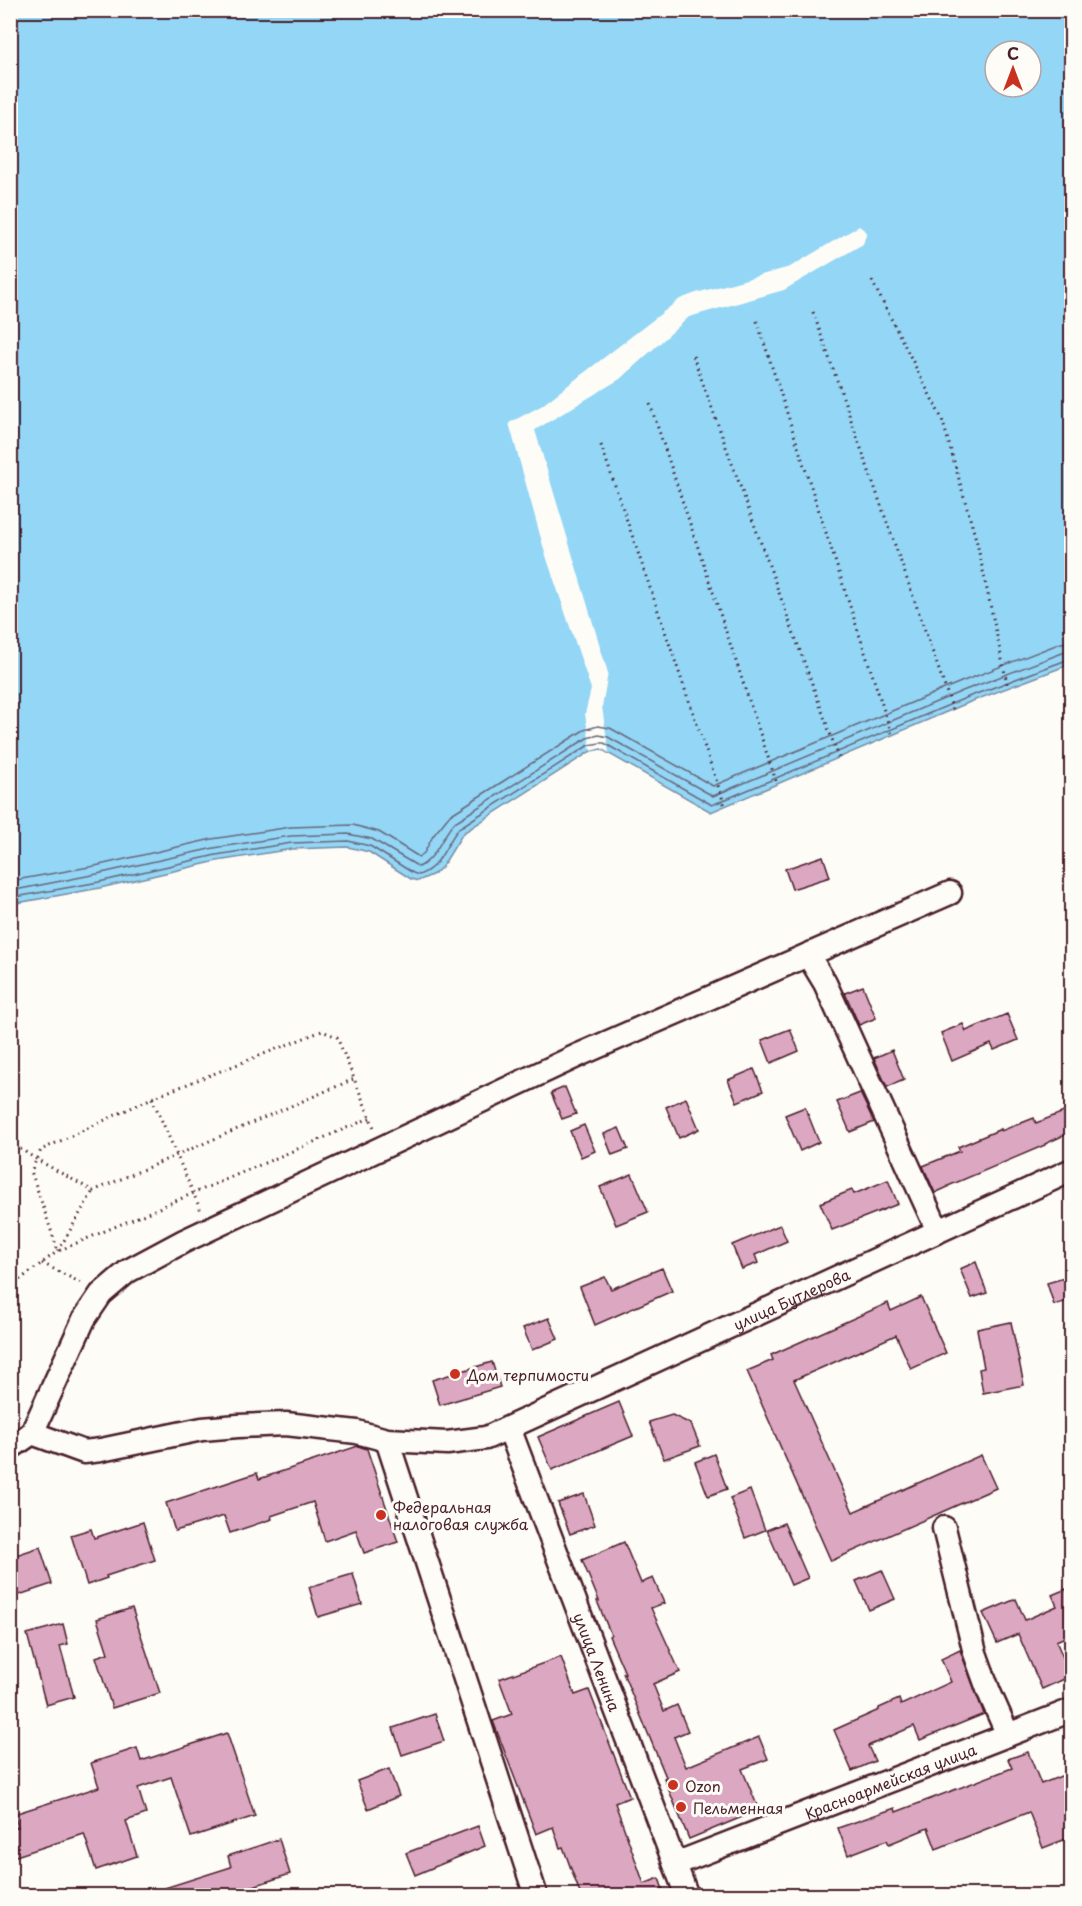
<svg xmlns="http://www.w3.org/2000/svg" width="1082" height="1906" font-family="'Playpen Sans',sans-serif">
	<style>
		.water { fill: #93d6f5; stroke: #768da4; stroke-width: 1.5; fill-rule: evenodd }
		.pier { fill: #fdfcf7 }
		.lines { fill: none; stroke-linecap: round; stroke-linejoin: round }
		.shore { stroke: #67687c; stroke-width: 1.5 }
		.building { fill: #dba7c1; stroke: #4a1f2b; stroke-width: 1.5 }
		.minor-casing { stroke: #4a1f2b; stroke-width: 27 }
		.path { stroke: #4a1f2b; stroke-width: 3; stroke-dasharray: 1.5 4.5; stroke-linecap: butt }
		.minor { stroke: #fdfcf7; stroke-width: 22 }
		.poi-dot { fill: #c8321e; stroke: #fdfcf7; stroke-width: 2 }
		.labels { text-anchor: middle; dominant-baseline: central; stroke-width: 6; stroke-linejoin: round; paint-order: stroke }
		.street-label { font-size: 15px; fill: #4a1f2b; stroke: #fdfcf7 }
		.poi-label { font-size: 15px; fill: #4a1f2b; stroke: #fdfcf7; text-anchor: start }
	</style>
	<rect width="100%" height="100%" fill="#fdfcf7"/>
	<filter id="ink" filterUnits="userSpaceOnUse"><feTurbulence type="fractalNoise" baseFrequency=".0167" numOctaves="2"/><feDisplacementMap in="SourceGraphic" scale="12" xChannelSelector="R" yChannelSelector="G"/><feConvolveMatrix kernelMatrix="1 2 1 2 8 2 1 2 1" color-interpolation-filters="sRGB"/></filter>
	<g filter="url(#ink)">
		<path class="water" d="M 11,11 L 1071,11 L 1071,664 L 970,702 L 711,812 L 601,749 L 591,751 L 463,833 L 442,867 L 434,874 L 418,881 L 411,879 L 369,852 L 348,847 L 292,849 L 217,861 L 100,888 L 11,904 ZM 995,51 L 1031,51 L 1031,87 L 995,87 Z"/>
		<path class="pier" d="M 859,226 L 867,232 L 863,244 L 784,290 L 689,317 L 620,379 L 535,430 L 608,673 L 602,707 L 609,753 L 601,748 L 591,751 L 585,714 L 591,689 L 545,553 L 509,423 L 541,406 L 680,299 L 696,293 L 790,267 Z"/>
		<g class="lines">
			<g class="shore">
				<path d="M 10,881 L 95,866 L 212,839 L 291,827 L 353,825 L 379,832 L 419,857 L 424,853 L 433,836 L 450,815 L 584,730 L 598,726 L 610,728 L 713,786 L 961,682 L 1061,643 L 1072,642"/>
				<path d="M 10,891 L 97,874 L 214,848 L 291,836 L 348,834 L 372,839 L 419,867 C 437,858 441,836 455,822 L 587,738 L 599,735 L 608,737 L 713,796 L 965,690 L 1065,652 L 1072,651"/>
				<path d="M 10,898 L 99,882 L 216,855 L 292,843 L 348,841 L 370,846 L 413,873 L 419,875 C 442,866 444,846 459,828 L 589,745 L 600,743 L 604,743 L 712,805 L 968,697 L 1072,658"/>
			</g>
		</g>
		<g class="building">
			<path d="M 823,856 L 830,877 L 792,889 L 785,869 Z"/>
			<path d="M 863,986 L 876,1018 L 859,1025 L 845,993 Z"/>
			<path d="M 1007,1014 L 1018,1040 L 994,1050 L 991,1044 L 952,1061 L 941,1033 L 963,1024 L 966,1031 Z"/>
			<path d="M 790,1029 L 799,1051 L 771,1063 L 762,1040 Z"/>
			<path d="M 892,1050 L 904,1080 L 887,1087 L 874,1058 Z"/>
			<path d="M 754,1069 L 763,1091 L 737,1102 L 728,1080 Z"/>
			<path d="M 565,1087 L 576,1114 L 562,1119 L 551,1093 Z"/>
			<path d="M 860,1093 L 874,1122 L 850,1132 L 837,1102 Z"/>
			<path d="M 686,1098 L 699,1129 L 679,1138 L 666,1107 Z"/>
			<path d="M 805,1107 L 819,1142 L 800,1151 L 785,1115 Z"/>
			<path d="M 1071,1109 L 1071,1132 L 1045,1144 L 1045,1145 L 948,1186 L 948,1187 L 935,1193 L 923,1166 L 960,1151 L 958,1147 L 1001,1129 L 1001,1131 L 1034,1118 L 1036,1123 Z"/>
			<path d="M 584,1125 L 595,1151 L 581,1157 L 570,1131 Z"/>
			<path d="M 619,1128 L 628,1149 L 612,1155 L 604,1134 Z"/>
			<path d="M 632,1174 L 648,1212 L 616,1225 L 600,1187 Z"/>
			<path d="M 888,1180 L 898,1204 L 832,1230 L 820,1203 L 852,1190 L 854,1194 Z"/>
			<path d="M 780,1225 L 787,1241 L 755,1255 L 758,1263 L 742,1269 L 732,1245 Z"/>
			<path d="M 976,1262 L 987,1293 L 972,1298 L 960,1269 Z"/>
			<path d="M 662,1268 L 672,1291 L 595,1325 L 580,1287 L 605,1277 L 611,1289 Z"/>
			<path d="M 1071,1276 L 1071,1300 L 1054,1305 L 1047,1283 Z"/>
			<path d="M 921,1297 L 946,1353 L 911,1369 L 896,1335 L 794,1380 L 853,1512 L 981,1455 L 996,1488 L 831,1561 L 747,1371 L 773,1360 L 771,1355 L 888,1303 L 891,1311 Z"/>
			<path d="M 549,1318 L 558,1339 L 532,1350 L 523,1328 Z"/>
			<path d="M 1011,1322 L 1024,1385 L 983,1393 L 979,1369 L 984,1368 L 977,1329 Z"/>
			<path d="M 492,1362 L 500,1387 L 440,1405 L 432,1380 Z"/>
			<path d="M 619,1402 L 633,1436 L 552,1470 L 538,1437 Z"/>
			<path d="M 672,1415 L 691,1424 L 700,1446 L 664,1459 L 649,1422 Z"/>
			<path d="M 358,1446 L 367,1449 L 398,1542 L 364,1553 L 356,1530 L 325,1541 L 313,1502 L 271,1516 L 272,1519 L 230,1533 L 224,1516 L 175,1531 L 166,1503 L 257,1473 L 259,1479 Z"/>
			<path d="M 714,1454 L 727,1489 L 708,1496 L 695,1462 Z"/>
			<path d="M 750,1490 L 765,1530 L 745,1538 L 730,1498 Z"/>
			<path d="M 584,1494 L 595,1525 L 570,1534 L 558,1503 Z"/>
			<path d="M 143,1522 L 155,1560 L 106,1576 L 107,1578 L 87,1585 L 71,1535 L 91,1529 L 94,1538 Z"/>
			<path d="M 784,1523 L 808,1578 L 791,1585 L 767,1530 Z"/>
			<path d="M 624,1542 L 641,1583 L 653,1578 L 664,1603 L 651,1608 L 680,1672 L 653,1684 L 664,1711 L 677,1705 L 688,1731 L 674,1737 L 686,1767 L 759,1737 L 768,1759 L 742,1769 L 759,1810 L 689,1839 L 664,1778 L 666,1777 L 623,1673 L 625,1673 L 609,1636 L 611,1635 L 597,1601 L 599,1601 L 582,1560 Z"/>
			<path d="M 40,1547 L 52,1584 L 10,1598 L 10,1557 Z"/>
			<path d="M 882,1570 L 895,1599 L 869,1610 L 856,1581 Z"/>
			<path d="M 353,1574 L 362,1604 L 318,1617 L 309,1587 Z"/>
			<path d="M 1066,1589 L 1071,1600 L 1071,1639 L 1070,1635 L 1056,1641 L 1071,1676 L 1042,1689 L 1018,1634 L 997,1643 L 983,1613 L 1016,1599 L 1025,1620 L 1057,1606 L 1052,1595 Z"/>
			<path d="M 132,1608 L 160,1693 L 112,1708 L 96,1657 L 108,1653 L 97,1619 Z"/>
			<path d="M 63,1624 L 68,1644 L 60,1646 L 74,1697 L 46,1705 L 27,1634 Z"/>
			<path d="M 960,1650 L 984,1714 L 920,1740 L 914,1726 L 868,1746 L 875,1761 L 852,1771 L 834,1730 L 879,1710 L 879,1708 L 899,1699 L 901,1705 L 951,1682 L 941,1659 Z"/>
			<path d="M 561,1657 L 575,1695 L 589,1690 L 630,1797 L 615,1803 L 644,1884 L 659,1878 L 665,1896 L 581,1896 L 563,1847 L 560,1848 L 553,1827 L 536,1834 L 493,1721 L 512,1714 L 499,1679 Z"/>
			<path d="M 435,1714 L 444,1741 L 402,1755 L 393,1728 Z"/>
			<path d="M 227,1733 L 255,1816 L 191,1837 L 171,1777 L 138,1788 L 146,1814 L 126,1821 L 137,1856 L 96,1870 L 84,1834 L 10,1858 L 10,1828 L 18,1827 L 14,1814 L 99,1787 L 91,1763 L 137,1748 L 141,1761 Z"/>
			<path d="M 1028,1752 L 1041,1784 L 1071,1772 L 1071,1837 L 1043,1848 L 1029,1812 L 936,1849 L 928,1828 L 889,1844 L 887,1840 L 848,1855 L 838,1828 L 895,1808 L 896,1812 L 1012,1768 L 1008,1759 Z"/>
			<path d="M 389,1769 L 399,1796 L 368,1809 L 357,1781 Z"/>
			<path d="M 478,1826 L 485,1846 L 415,1875 L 406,1853 Z"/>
			<path d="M 279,1839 L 290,1874 L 223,1896 L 152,1896 L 152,1892 L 231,1867 L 228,1856 Z"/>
		</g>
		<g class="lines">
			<g class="minor-casing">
				<g id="minor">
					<path d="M 808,955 L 825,983 L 938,1231"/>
					<path id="s1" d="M 509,1428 L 687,1896"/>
					<path d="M 32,1433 L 84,1319 L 101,1294 L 128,1271 L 184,1241 L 581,1054 L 950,893"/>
					<path d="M 387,1440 L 536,1896"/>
					<path id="s2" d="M 10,1448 L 32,1433 L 84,1452 L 101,1450 L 202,1429 L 238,1426 L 286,1424 L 357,1432 L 387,1440 L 447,1443 L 486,1438 L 1072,1170"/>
					<path d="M 944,1528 L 975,1653 L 989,1692 L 1008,1735"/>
					<path id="s3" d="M 675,1864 L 1072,1710"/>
				</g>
			</g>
			<g class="path">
				<path d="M 872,281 L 942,419 L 977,543 L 1008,688"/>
				<path d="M 813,312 L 953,710"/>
				<path d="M 757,321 L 892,735"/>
				<path d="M 693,356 L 839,758"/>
				<path d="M 650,404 L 777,784"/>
				<path d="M 601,445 L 725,806"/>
				<path d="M 152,1098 L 201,1211"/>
				<path d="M 370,1118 L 58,1251 L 31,1171 L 41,1150 L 152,1098 L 322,1031 L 337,1037 L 375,1130"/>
				<path d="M 10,1142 L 36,1159 L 93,1191 L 354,1079"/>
				<path d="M 42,1263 L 83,1284"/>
				<path d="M 10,1287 L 58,1251 L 93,1191"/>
				<path d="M 10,1409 L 17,1416"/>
			</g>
			<use href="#minor" class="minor"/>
		</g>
	</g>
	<g class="poi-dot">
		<circle cx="455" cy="1374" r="6"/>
		<circle cx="381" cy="1515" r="6"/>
		<circle cx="673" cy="1785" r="6"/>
		<circle cx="681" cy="1807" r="6"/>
	</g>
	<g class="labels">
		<g class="street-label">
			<text stroke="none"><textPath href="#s2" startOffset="824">улица Бутлерова</textPath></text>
			<text stroke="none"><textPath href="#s1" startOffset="250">улица Ленина</textPath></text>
			<text stroke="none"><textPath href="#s3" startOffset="231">Красноармейская улица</textPath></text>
		</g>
		<g class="poi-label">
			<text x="467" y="1374">Дом терпимости</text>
			<text x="393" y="1506">Федеральная<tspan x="393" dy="17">налоговая служба</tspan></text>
			<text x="685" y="1785">Ozon</text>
			<text x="693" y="1807">Пельменная</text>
		</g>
	</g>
	<rect width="1082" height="1906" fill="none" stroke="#fdfcf7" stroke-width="36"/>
	<rect x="18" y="18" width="1046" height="1870" fill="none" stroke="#4a1f2b" stroke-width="2" filter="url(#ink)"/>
	<g transform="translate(1013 69)"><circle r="28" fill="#fdfcf7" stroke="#b5a4a5" stroke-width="1.5"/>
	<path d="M0-4.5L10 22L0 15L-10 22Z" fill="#c8321e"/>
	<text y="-9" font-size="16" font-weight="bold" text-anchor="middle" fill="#4a1f2b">С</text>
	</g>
</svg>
